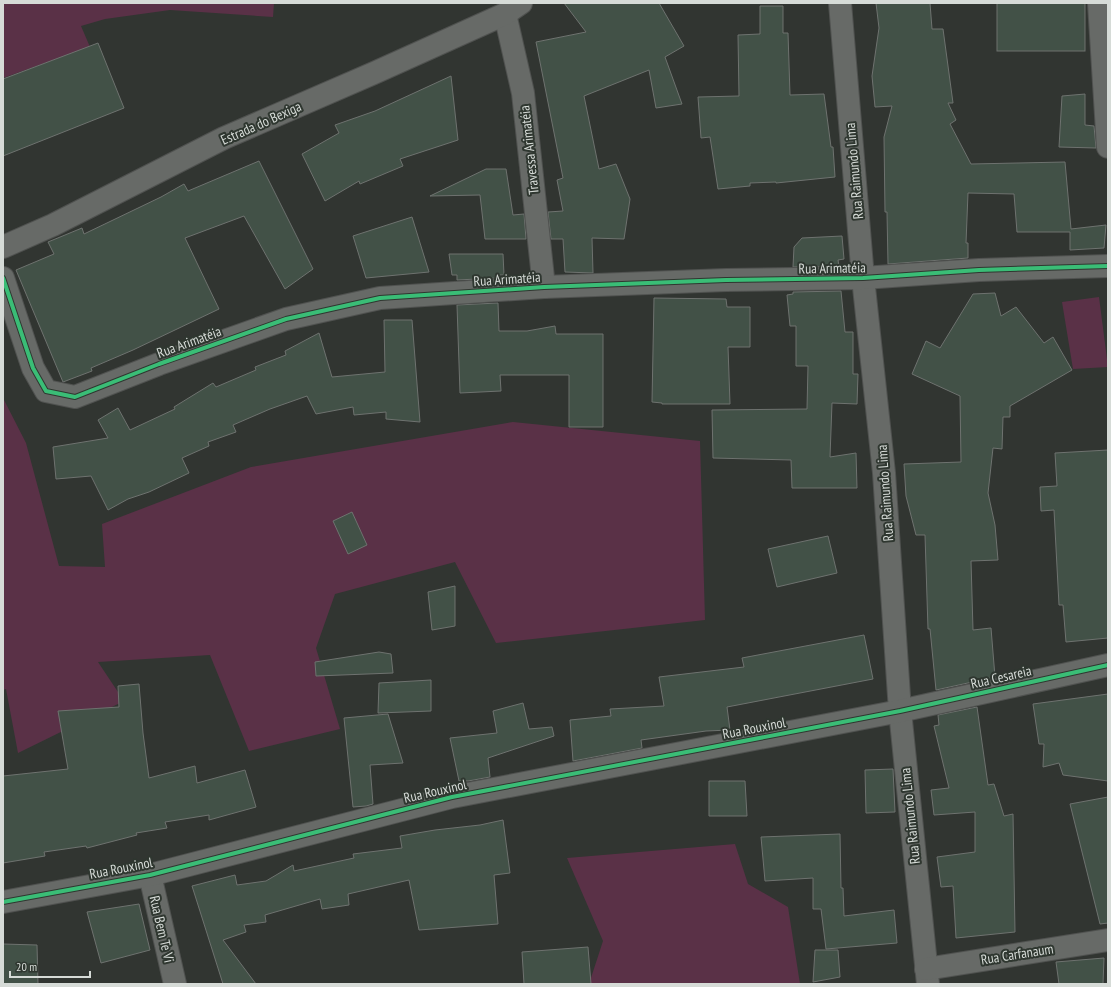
<svg xmlns="http://www.w3.org/2000/svg" width="1111" height="987" font-family="'PT Sans Narrow',sans-serif">
	<style>
		.green { fill: #5a3147 }
		.building { fill: #425147; stroke: #6e726f }
		.lines { fill: none; stroke-linecap: round; stroke-linejoin: round }
		.minor-casing { stroke: #505250; stroke-width: 24 }
		.minor { stroke: #676a67; stroke-width: 22 }
		.cycleway-casing { stroke: #2f3730; stroke-width: 6 }
		.cycleway { stroke: #3abd76; stroke-width: 4 }
		.labels { text-anchor: middle; dominant-baseline: central; stroke-width: 4; stroke-linejoin: round; paint-order: stroke }
		.street-label { font-size: 14px; fill: #d6dbd7; stroke: #2f3730 }
	</style>
	<rect width="100%" height="100%" fill="#313531"/>
	<g class="green">
		<path d="M 3,3 L 274,3 L 273,17 L 170,10 L 105,19 L 81,26 L 90,47 L 3,78 Z"/>
		<path d="M 1099,297 L 1108,367 L 1073,369 L 1062,302 Z"/>
		<path d="M 3,398 L 26,443 L 59,566 L 105,567 L 102,524 L 251,467 L 513,422 L 700,441 L 705,620 L 496,643 L 455,562 L 335,594 L 316,648 L 340,729 L 249,751 L 210,655 L 98,662 L 124,701 L 18,753 L 6,689 L 3,690 Z"/>
		<path d="M 735,844 L 748,884 L 788,907 L 800,984 L 589,984 L 603,941 L 567,858 Z"/>
	</g>
	<g class="building">
		<path d="M 564,3 L 659,3 L 684,46 L 665,57 L 682,104 L 656,108 L 649,70 L 584,96 L 599,169 L 616,164 L 630,199 L 624,239 L 592,238 L 593,273 L 565,272 L 563,239 L 551,239 L 548,212 L 563,211 L 557,180 L 563,178 L 536,42 L 586,32 Z"/>
		<path d="M 876,3 L 930,3 L 932,29 L 943,29 L 953,103 L 948,103 L 956,120 L 950,124 L 971,164 L 1065,162 L 1071,229 L 1106,225 L 1104,248 L 1070,250 L 1070,232 L 1017,232 L 1014,194 L 968,193 L 966,243 L 968,243 L 968,258 L 888,264 L 887,212 L 885,212 L 884,137 L 892,106 L 875,107 L 872,76 L 879,28 Z"/>
		<rect x="997" y="3" width="88" height="48"/>
		<path d="M 760,6 L 783,6 L 783,33 L 788,33 L 790,95 L 824,94 L 831,147 L 833,147 L 835,177 L 776,183 L 776,182 L 750,183 L 750,186 L 718,189 L 710,137 L 701,138 L 698,97 L 739,96 L 738,35 L 760,34 Z"/>
		<path d="M 98,43 L 124,108 L 3,156 L 3,79 Z"/>
		<path d="M 451,76 L 458,140 L 400,159 L 403,166 L 360,184 L 359,181 L 325,201 L 302,154 L 339,133 L 335,125 L 375,111 Z"/>
		<path d="M 1085,94 L 1085,125 L 1094,126 L 1096,148 L 1059,147 L 1062,96 Z"/>
		<path d="M 259,161 L 313,269 L 285,289 L 244,216 L 185,238 L 219,309 L 133,350 L 91,368 L 92,371 L 63,382 L 16,270 L 54,254 L 48,242 L 82,228 L 84,234 L 161,197 L 184,184 L 188,191 Z"/>
		<path d="M 486,169 L 506,169 L 513,215 L 524,214 L 526,239 L 485,239 L 480,195 L 430,196 Z"/>
		<path d="M 412,217 L 429,272 L 366,278 L 353,236 Z"/>
		<path d="M 842,236 L 844,259 L 838,260 L 839,266 L 793,267 L 794,247 L 802,238 Z"/>
		<path d="M 449,254 L 503,254 L 504,275 L 497,275 L 497,278 L 457,280 L 457,275 L 452,275 Z"/>
		<path d="M 841,291 L 845,332 L 853,332 L 853,374 L 858,374 L 857,404 L 832,403 L 830,457 L 856,453 L 857,488 L 792,488 L 791,460 L 713,458 L 712,410 L 807,409 L 808,366 L 796,366 L 796,326 L 790,326 L 787,295 L 793,294 L 793,292 Z"/>
		<path d="M 995,293 L 1001,316 L 1016,307 L 1044,343 L 1053,337 L 1072,370 L 1010,406 L 1010,417 L 1003,417 L 1002,449 L 993,448 L 988,493 L 995,525 L 998,560 L 971,561 L 973,630 L 991,628 L 995,677 L 936,690 L 930,629 L 928,629 L 925,535 L 916,535 L 906,496 L 904,464 L 961,462 L 960,396 L 912,374 L 926,341 L 940,348 L 973,294 Z"/>
		<path d="M 654,298 L 726,299 L 727,307 L 750,307 L 750,347 L 728,347 L 730,404 L 662,404 L 662,403 L 652,402 Z"/>
		<path d="M 498,303 L 499,331 L 527,331 L 555,326 L 556,334 L 603,334 L 603,427 L 569,427 L 569,375 L 500,375 L 501,391 L 460,393 L 457,305 Z"/>
		<path d="M 384,320 L 412,320 L 420,422 L 386,419 L 386,412 L 354,415 L 353,407 L 316,414 L 307,396 L 270,409 L 233,425 L 236,432 L 208,442 L 209,446 L 182,458 L 189,473 L 149,492 L 128,499 L 108,510 L 91,476 L 56,479 L 53,447 L 108,438 L 98,420 L 118,408 L 130,430 L 175,409 L 174,407 L 213,383 L 216,387 L 256,370 L 255,367 L 286,355 L 285,351 L 319,333 L 332,377 L 385,372 Z"/>
		<path d="M 1108,450 L 1108,638 L 1066,642 L 1063,605 L 1059,605 L 1054,510 L 1041,511 L 1040,487 L 1057,486 L 1055,453 Z"/>
		<path d="M 352,512 L 367,545 L 348,554 L 333,521 Z"/>
		<path d="M 828,536 L 837,573 L 777,587 L 768,549 Z"/>
		<path d="M 455,586 L 455,626 L 432,630 L 428,592 Z"/>
		<path d="M 864,635 L 873,679 L 727,707 L 730,730 L 706,731 L 641,740 L 642,748 L 573,761 L 570,720 L 611,716 L 610,709 L 664,706 L 659,677 L 744,667 L 742,658 Z"/>
		<path d="M 379,652 L 391,654 L 393,673 L 316,676 L 315,662 Z"/>
		<path d="M 431,680 L 431,711 L 378,713 L 379,683 Z"/>
		<path d="M 139,684 L 143,733 L 149,778 L 195,766 L 197,783 L 245,770 L 256,807 L 209,820 L 209,815 L 165,822 L 167,828 L 136,833 L 137,835 L 87,848 L 86,846 L 44,852 L 45,856 L 3,863 L 3,776 L 68,769 L 58,711 L 119,707 L 118,686 Z"/>
		<path d="M 1108,694 L 1108,781 L 1063,775 L 1059,763 L 1043,767 L 1044,744 L 1039,744 L 1033,704 Z"/>
		<path d="M 523,703 L 529,729 L 552,727 L 554,736 L 488,758 L 490,777 L 468,781 L 459,781 L 450,738 L 497,733 L 493,711 Z"/>
		<path d="M 977,707 L 988,785 L 994,784 L 1004,816 L 1013,814 L 1015,932 L 956,938 L 953,886 L 941,887 L 937,857 L 975,852 L 975,812 L 934,815 L 931,790 L 949,788 L 934,726 L 939,725 L 938,715 Z"/>
		<path d="M 388,714 L 403,763 L 370,765 L 373,804 L 366,806 L 353,807 L 344,718 Z"/>
		<path d="M 893,769 L 895,812 L 866,813 L 865,770 Z"/>
		<path d="M 709,781 L 745,781 L 747,816 L 709,816 Z"/>
		<path d="M 1108,797 L 1108,923 L 1100,924 L 1070,804 Z"/>
		<path d="M 503,820 L 510,873 L 494,875 L 498,924 L 419,930 L 409,880 L 348,894 L 349,905 L 322,909 L 320,899 L 265,915 L 266,922 L 244,925 L 246,932 L 223,940 L 256,984 L 223,984 L 192,886 L 235,875 L 237,885 L 266,881 L 293,865 L 294,871 L 354,858 L 353,854 L 402,848 L 400,836 L 435,830 L 480,825 Z"/>
		<path d="M 840,834 L 841,888 L 843,888 L 844,916 L 894,910 L 897,943 L 826,949 L 821,909 L 813,909 L 813,878 L 765,881 L 761,837 Z"/>
		<path d="M 139,904 L 150,950 L 101,963 L 87,912 Z"/>
		<path d="M 3,944 L 37,945 L 38,984 L 3,984 Z"/>
		<path d="M 588,947 L 591,984 L 524,984 L 522,952 Z"/>
		<path d="M 815,950 L 838,950 L 840,977 L 813,982 Z"/>
		<path d="M 1104,958 L 1103,984 L 1059,984 L 1056,962 Z"/>
	</g>
	<g class="lines">
		<g class="minor-casing">
			<g id="minor">
				<path d="M 840,3 L 863,278 L 884,473 L 900,711 L 928,984"/>
				<path d="M 1099,3 L 1108,147"/>
				<path d="M 505,14 L 523,93 L 544,287"/>
				<path d="M 3,247 L 53,225 L 224,138 L 374,73 L 505,14 L 521,3"/>
				<path d="M 3,278 L 33,368 L 46,391 L 75,397 L 159,364 L 286,319 L 380,298 L 544,287 L 726,280 L 863,278 L 979,270 L 1108,266"/>
				<path d="M 150,875 L 175,984"/>
				<path d="M 3,902 L 150,875 L 452,797 L 900,711 L 1108,665"/>
				<path d="M 926,969 L 1108,940"/>
			</g>
		</g>
		<use href="#minor" class="minor"/>
		<g class="cycleway-casing">
			<g id="cycleway">
				<path d="M 3,278 L 33,368 L 46,391 L 75,397 L 159,364 L 286,319 L 380,298 L 544,287 L 726,280 L 863,278 L 979,270 L 1108,266"/>
				<path d="M 3,902 L 150,875 L 452,797 L 900,711 L 1108,665"/>
			</g>
		</g>
		<use href="#cycleway" class="cycleway"/>
	</g>
	<g class="labels">
		<g class="street-label">
			<text transform="translate(261 123) rotate(-24)">Estrada do Bexiga</text>
			<text transform="translate(529 150) rotate(-96)">Travessa Arimatéia</text>
			<text transform="translate(854 171) rotate(-95)">Rua Raimundo Lima</text>
			<text transform="translate(832 268) rotate(-1)">Rua Arimatéia</text>
			<text transform="translate(507 279) rotate(-4)">Rua Arimatéia</text>
			<text transform="translate(189 342) rotate(-20)">Rua Arimatéia</text>
			<text transform="translate(885 493) rotate(-94)">Rua Raimundo Lima</text>
			<text transform="translate(1001 677) rotate(-13)">Rua Cesareia</text>
			<text transform="translate(754 728) rotate(-11)">Rua Rouxinol</text>
			<text transform="translate(435 791) rotate(-13)">Rua Rouxinol</text>
			<text transform="translate(910 816) rotate(-96)">Rua Raimundo Lima</text>
			<text transform="translate(121 868) rotate(-11)">Rua Rouxinol</text>
			<text transform="translate(162 929) rotate(77)">Rua Bem Te Vi</text>
			<text transform="translate(1017 954) rotate(-9)">Rua Carfanaum</text>
		</g>
	</g>
	<rect width="1111" height="987" fill="none" stroke="#d6dbd7" stroke-width="8"/>
	<path d="M10 971v6h80v-6" fill="none" stroke="#d6dbd7" stroke-width="2"/>
	<text x="16" y="971" font-size="12" fill="#d6dbd7" stroke="#2f3730" stroke-width="3" paint-order="stroke">20 m</text>
</svg>
